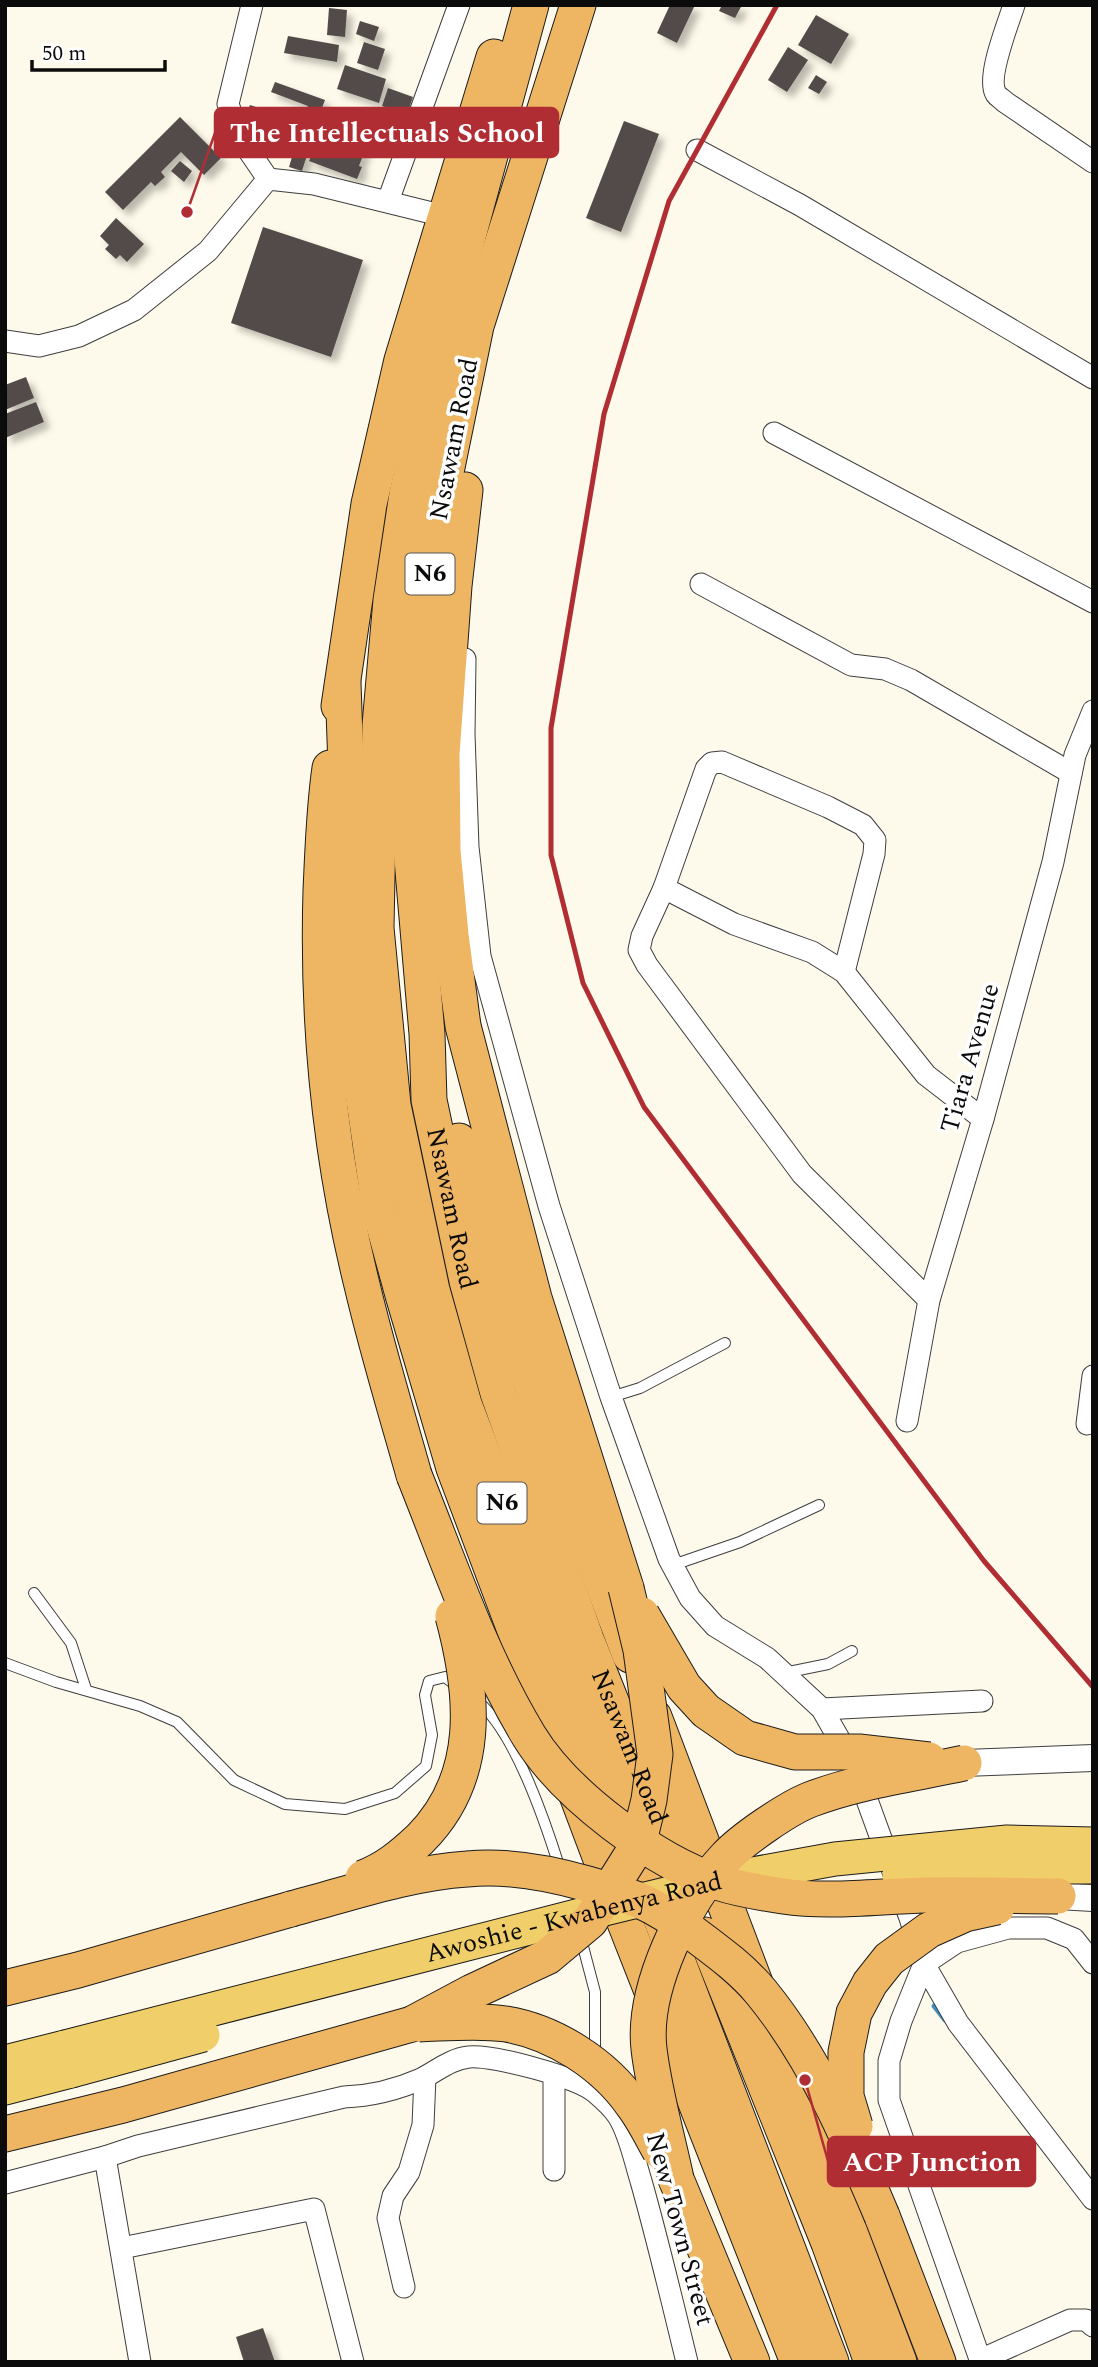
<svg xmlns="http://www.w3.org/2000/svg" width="1098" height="2367" font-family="Spectral,serif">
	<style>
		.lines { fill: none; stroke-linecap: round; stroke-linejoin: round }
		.stream { stroke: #3e90c4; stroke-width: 5 }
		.building { fill: #534c48; filter: url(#shadow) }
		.service-casing { stroke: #3e3e3e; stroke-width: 12 }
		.minor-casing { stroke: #3e3e3e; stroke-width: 23 }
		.tertiary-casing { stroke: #3e3e3e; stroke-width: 28 }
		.primary-casing { stroke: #1c1c1c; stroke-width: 35 }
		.trunk-casing { stroke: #1c1c1c; stroke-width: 37 }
		.service { stroke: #fff; stroke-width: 10 }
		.minor { stroke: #fff; stroke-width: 21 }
		.tertiary { stroke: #fff; stroke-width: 26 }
		.primary { stroke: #f0ce69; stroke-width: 33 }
		.trunk { stroke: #eeb562; stroke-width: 35 }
		.rail { stroke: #b12d34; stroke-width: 5 }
		.primary-bridge-casing { stroke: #1c1c1c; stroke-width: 35; stroke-linecap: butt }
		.trunk-bridge-casing { stroke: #1c1c1c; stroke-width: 37; stroke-linecap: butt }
		.primary-bridge { stroke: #f0ce69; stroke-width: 33 }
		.trunk-bridge { stroke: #eeb562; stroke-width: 35 }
		.labels { text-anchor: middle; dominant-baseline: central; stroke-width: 7; stroke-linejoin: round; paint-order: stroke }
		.shield { fill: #fff; stroke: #545454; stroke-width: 2 }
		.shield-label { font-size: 24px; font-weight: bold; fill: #0b0b0b }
		.street-label { font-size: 26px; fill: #0b0b0b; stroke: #fff }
		.leader { fill: none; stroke: #b12d34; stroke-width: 2.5 }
		.callout-dot { fill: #b12d34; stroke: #fff; stroke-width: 2.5 }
		.callout { fill: #b12d34; stroke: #b12d34; stroke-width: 2.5 }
		.callout-label { font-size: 28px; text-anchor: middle; font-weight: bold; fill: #fff }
	</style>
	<defs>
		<filter id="shadow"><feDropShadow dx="6" dy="6" stdDeviation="3.5" flood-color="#0004"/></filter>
	</defs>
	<rect width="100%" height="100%" fill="#fefaeb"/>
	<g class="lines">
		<path class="stream" d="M 934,2006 L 945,2020"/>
	</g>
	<g class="building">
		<path d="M 670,5 L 695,5 L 677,43 L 657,33 Z"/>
		<path d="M 722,5 L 742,5 L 735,18 L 719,11 Z"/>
		<path d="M 329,8 L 347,10 L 345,37 L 327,35 Z"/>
		<path d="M 816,15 L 849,34 L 831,64 L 798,45 Z"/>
		<path d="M 360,21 L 379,27 L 374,41 L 356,34 Z"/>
		<path d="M 288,36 L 339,45 L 337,62 L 284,53 Z"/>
		<path d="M 364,42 L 385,49 L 378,70 L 357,63 Z"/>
		<path d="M 788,47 L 808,60 L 787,92 L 768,80 Z"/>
		<path d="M 345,65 L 386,79 L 379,103 L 337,89 Z"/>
		<path d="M 816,75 L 827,82 L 819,94 L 808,88 Z"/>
		<path d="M 275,82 L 325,100 L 314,129 L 301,124 L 308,106 L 271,92 Z"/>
		<path d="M 388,88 L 413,97 L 407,114 L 382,106 Z"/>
		<path d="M 250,105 L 265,110 L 260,126 L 244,121 Z"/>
		<path d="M 180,117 L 221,158 L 204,175 L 181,152 L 161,172 L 165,177 L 155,186 L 151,182 L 123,210 L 105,192 Z"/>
		<path d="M 624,121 L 659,134 L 621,232 L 586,218 Z"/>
		<path d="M 322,127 L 340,134 L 337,140 L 365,150 L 359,166 L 362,167 L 357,179 L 309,161 Z"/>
		<path d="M 295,147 L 308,152 L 302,171 L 289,167 Z"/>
		<path d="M 180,161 L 192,171 L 184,182 L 171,171 Z"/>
		<path d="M 116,218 L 144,244 L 127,262 L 120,255 L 116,259 L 105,249 L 109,245 L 100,236 Z"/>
		<path d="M 263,227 L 363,260 L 331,357 L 231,323 Z"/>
		<path d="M 26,377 L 34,398 L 5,410 L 5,385 Z"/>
		<path d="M 36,402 L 44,422 L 5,438 L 5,414 Z"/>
		<path d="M 263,2328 L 275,2362 L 244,2362 L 236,2337 Z"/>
	</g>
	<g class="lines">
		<g class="service-casing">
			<g id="service">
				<path d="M 611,1397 L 640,1388 L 725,1343"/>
				<path d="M 673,1565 L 740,1542 L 819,1505"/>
				<path d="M 34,1593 L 71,1643 L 86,1689"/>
				<path d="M 5,1663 L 56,1682 L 140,1706 L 177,1722 L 234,1780 L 285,1804 L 345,1809 L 395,1793 L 426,1766 L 432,1735 L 425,1695 L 429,1681 L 445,1677 L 458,1687"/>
				<path d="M 784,1673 L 828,1664 L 852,1651"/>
				<path d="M 476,1700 C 514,1729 546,1824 560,1869"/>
				<path d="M 580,1935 L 595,1992 L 595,2057"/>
			</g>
		</g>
		<g class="minor-casing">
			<g id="minor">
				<path d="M 252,5 L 228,104 L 240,138 L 268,179"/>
				<path d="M 1014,5 C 1008,24 986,78 996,94 C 998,97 1002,99 1005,102 L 1093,162"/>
				<path d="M 697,150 L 800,205 L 1093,378"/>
				<path d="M 388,201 L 459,5"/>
				<path d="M 5,341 L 39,346 L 79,336 L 134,310 L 208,251 L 268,179 L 314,184 L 444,216"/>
				<path d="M 774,433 L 1093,602"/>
				<path d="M 701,584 L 851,665 L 885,669 L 911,680 L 1071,773"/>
				<path d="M 465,659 L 464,734 L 468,847 L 480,956 L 549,1206 L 611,1397 L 669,1559 L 690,1598 L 715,1626 L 767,1658 L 822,1709 L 855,1767 L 910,1918 L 924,1964 L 958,2023 L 1093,2199"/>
				<path d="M 664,888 L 734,924 L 812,952 L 844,972 L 926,1075 L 983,1119"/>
				<path d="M 844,972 L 874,854 L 875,840 L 863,825 L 828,807 L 722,762 L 712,763 L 706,769 L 664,888 L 642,936 L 639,950 L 647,965 L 802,1174 L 929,1300"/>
				<path d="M 907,1421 L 929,1300 L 983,1119 L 1053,862 L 1075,755 L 1093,711"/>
				<path d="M 1087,1424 L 1093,1376"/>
				<path d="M 822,1709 L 982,1701"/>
				<path d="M 554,2076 L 554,2170"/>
				<path d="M 105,2157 L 138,2146 L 344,2097 C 372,2096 396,2090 421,2079 C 437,2071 450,2059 469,2057 C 494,2055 577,2077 596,2093 C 603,2099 613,2108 618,2116 C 629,2132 635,2162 641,2181 C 658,2241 672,2301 687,2362"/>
				<path d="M 5,2183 L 105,2157 L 140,2362"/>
				<path d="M 122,2248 L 314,2209 L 353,2362"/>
				<path d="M 404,2287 L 388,2218 L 393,2196 L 409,2172 L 423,2125 L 425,2077"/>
				<path d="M 980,2360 L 1070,2320 L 1086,2320 L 1093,2326"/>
				<path d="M 981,2362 L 889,2100 L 889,2061 L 901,2021 L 924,1964 L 957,1942 L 1008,1928 L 1047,1928 L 1074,1939 L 1093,1963"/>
			</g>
		</g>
		<g class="tertiary-casing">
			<g id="tertiary">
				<path d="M 964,1763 L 1093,1758"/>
				<path d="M 1058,1896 L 1093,1898"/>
			</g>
		</g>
		<g class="primary-casing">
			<g id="primary">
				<path d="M 5,2062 L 65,2047"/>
				<path d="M 5,2088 L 71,2071"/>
			</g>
		</g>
		<g class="trunk-casing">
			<g id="trunk">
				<path d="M 531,5 L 443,328 L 423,418 L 407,494 L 391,600 L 380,725 L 376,928 L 393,1105 L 432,1290 L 464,1404 L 831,2362"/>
				<path id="s1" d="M 578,5 L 476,326 L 439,506 L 425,606 L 410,725 L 409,824 L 427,1034 L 429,1100 L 467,1281 L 498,1393 L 586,1639 L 684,1883"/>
				<path d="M 465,490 L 454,586 L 442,754 L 443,851 L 451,935 L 463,1026 L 534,1298 L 626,1588"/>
				<path d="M 343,683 L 348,823 L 352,1017 L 380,1211 L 403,1295 L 454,1468 L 622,1915 L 798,2362"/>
				<path d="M 339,706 L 369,504 L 402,360 L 494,57"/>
				<path d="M 330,768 C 324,809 323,849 321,890 C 317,1022 330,1156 362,1285 C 377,1349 396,1411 414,1475"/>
				<path d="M 459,1141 C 504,1316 565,1486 630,1655"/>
				<path d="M 654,1717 L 899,2362"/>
				<path d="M 705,1935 L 829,2243 L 872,2362"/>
				<path d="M 5,1988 L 78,1970 L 291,1909"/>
				<path d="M 5,2134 L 123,2105 L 412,2024"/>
				<path d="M 676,2179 L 752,2362"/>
				<path d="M 882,2216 L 938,2362"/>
			</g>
		</g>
		<use href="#service" class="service"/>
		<use href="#minor" class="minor"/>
		<use href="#tertiary" class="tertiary"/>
		<use href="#primary" class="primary"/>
		<use href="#trunk" class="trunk"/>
		<path class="rail" d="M 777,5 L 669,201 L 604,414 L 551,728 L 551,855 L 583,983 L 644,1107 L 984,1561 L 1093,1687"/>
		<g class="primary-bridge-casing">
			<g id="primary-bridge">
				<path d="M 899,1875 L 1047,1867 L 1093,1867"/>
				<path id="s2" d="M 65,2047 L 592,1912 L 736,1877 L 835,1859 L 1007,1842 L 1093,1844"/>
				<path d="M 71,2071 L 203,2035"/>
			</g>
		</g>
		<g class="trunk-bridge-casing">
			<g id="trunk-bridge">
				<path d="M 414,1475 C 449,1562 480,1655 529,1736 C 565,1795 655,1862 720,1883 C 739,1889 763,1893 783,1896 C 830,1903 878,1896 926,1895 C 970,1894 1014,1896 1058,1896"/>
				<path d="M 642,1615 L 684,1687 L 706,1711 L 745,1738 L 795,1752 L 859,1752 L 929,1760"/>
				<path d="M 363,1878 C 386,1869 402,1856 420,1839 C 482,1777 474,1694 453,1616"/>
				<path d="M 291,1909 C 348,1894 407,1873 467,1869 C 507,1865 550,1873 588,1884 C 605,1889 622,1894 639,1900 C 657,1908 677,1921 693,1933 C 717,1951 742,1969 761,1992 C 815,2058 849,2138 882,2216"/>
				<path d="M 412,2024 L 472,1992 L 547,1957 L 590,1921 L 638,1845 L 649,1800 L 655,1754 L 641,1650 L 626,1588"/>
				<path d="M 419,2024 C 448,2023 478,2020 506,2024 C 554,2032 604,2064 632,2104 C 643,2118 651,2135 660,2151"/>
				<path d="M 855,2126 L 846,2096 L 846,2052 L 854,2013 L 870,1983 L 889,1959 L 929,1930 L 965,1914 L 997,1907"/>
				<path d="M 676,2179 C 667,2136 654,2092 649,2049 C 642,1988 685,1901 726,1857 C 743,1839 787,1809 809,1800 C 858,1781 913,1774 964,1763"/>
			</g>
		</g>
		<use href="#primary-bridge" class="primary-bridge"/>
		<use href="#trunk-bridge" class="trunk-bridge"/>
	</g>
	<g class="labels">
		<g class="shield">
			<rect x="405.5" y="553.5" width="49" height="41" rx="5"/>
			<rect x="477.5" y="1482.5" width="49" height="41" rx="5"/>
		</g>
		<g class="shield-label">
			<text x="430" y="574">N6</text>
			<text x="502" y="1503">N6</text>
		</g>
		<g class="street-label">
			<text transform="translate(454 439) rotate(-79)">Nsawam Road</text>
			<text transform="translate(970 1058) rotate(-74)">Tiara Avenue</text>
			<text stroke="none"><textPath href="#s1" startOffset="1228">Nsawam Road</textPath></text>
			<text stroke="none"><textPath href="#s1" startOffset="1796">Nsawam Road</textPath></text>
			<text stroke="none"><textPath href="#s2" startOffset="525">Awoshie - Kwabenya Road</textPath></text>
			<text transform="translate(680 2229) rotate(75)">New Town Street</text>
		</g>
	</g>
	<path class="leader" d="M187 212L215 133M805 2080L828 2161"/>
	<g class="callout-dot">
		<circle cx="187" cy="212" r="7"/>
		<circle cx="805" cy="2080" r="7"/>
	</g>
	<g class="callout">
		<rect x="215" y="108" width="343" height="49" rx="7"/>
		<rect x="828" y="2137" width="207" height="49" rx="7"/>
	</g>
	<g class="callout-label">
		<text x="387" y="142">The Intellectuals School</text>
		<text x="932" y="2171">ACP Junction</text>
	</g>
	<rect width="1098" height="2367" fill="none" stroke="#0b0b0b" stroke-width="14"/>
	<path d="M32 60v10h133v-10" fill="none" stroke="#0b0b0b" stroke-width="3.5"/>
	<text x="42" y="60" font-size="21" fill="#0b0b0b" stroke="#ffffff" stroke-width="5" paint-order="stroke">50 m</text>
</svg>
